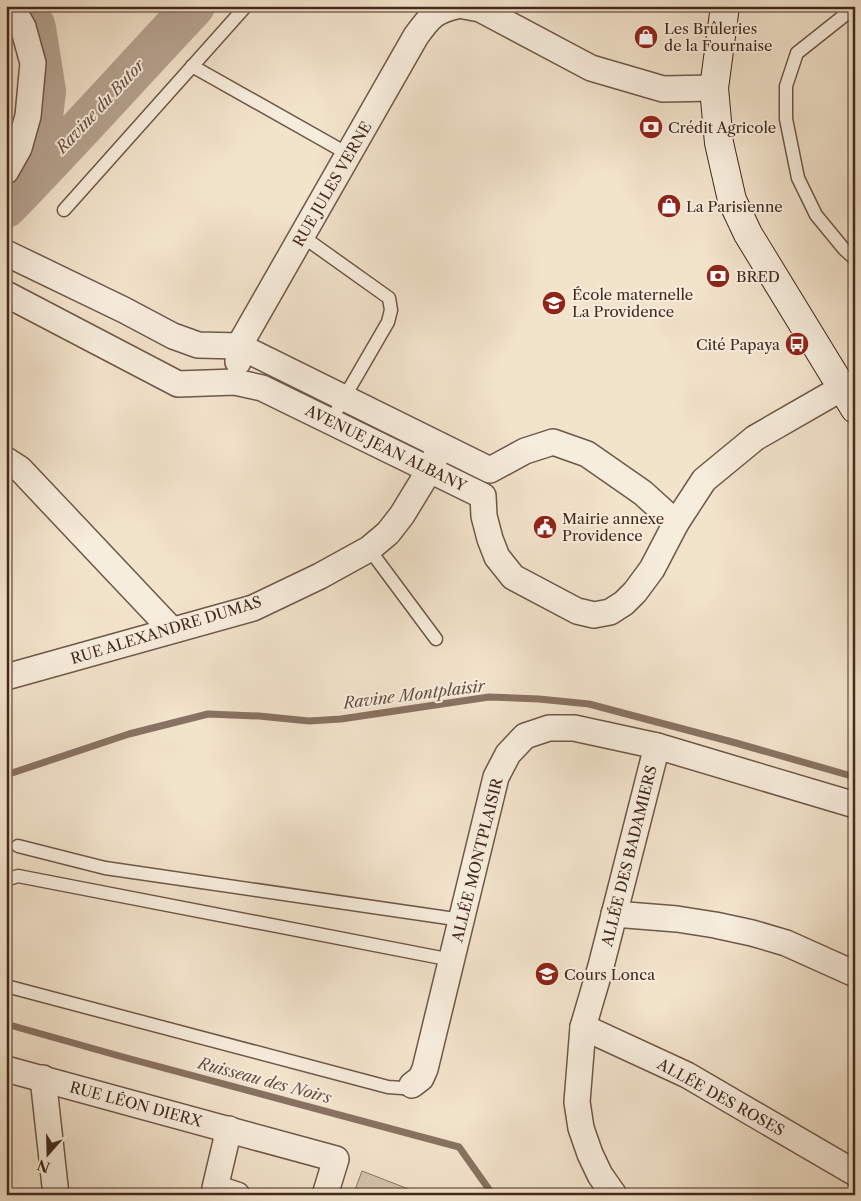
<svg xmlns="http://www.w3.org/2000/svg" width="861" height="1201" font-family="'Libre Caslon Text',serif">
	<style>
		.green { fill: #d4c3ad; stroke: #8c7665 }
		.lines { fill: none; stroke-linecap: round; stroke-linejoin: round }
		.stream { stroke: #887262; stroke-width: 7 }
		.river { stroke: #b6a390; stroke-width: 42 }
		.lane-casing { stroke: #6f5748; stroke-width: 15 }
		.street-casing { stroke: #6f5748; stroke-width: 28 }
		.secondary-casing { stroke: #43281d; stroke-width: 30 }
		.lane { stroke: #f7eddd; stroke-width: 12 }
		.street { stroke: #f7eddd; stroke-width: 25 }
		.secondary { stroke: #f7eddd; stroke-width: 28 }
		.labels { text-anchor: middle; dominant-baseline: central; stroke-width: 4; stroke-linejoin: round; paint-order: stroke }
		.poi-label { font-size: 15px; fill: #43281d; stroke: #f7eddd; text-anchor: start }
		.street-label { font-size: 15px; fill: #43281d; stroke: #f7eddd }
		.water-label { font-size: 16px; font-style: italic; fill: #664d40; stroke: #f7eddd }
	</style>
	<rect width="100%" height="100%" fill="#f2e3cb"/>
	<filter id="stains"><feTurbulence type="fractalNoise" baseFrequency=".004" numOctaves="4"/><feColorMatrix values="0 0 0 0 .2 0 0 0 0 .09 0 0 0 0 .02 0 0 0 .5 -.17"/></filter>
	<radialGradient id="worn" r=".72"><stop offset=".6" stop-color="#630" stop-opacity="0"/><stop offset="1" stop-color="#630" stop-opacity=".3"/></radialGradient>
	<path class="green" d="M 362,1171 L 424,1195 L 353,1195 Z"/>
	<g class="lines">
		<g class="stream">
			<path d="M 6,775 L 129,734 L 208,714 L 259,716 L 309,721 L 341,719 L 489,697 L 539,699 L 589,704 L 736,743 L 855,777"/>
			<path d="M 6,1024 L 123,1057 L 459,1147 L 493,1195"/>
		</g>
		<g class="river">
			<path d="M 21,182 L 37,161 L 45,91 L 35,28 L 34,25"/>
			<path d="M 6,207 C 70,141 131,73 194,6"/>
		</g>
		<g class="lane-casing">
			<g id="lane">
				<path d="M 855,7 L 797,53 L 786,86 L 786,119 L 798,178 L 816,215 L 844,249 L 855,259"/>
				<path d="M 192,66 L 348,154"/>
				<path d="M 64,210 L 246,6"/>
				<path d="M 302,236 L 389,298 L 391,310 L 388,322 L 330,422"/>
				<path d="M 369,549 L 436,639"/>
				<path d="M 18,846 L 105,868 L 462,920"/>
				<path d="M 6,880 L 18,876 L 452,960"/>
				<path d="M 6,986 L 388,1087 L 402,1088 L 412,1085"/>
			</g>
		</g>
		<g class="street-casing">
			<g id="street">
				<path d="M 464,6 L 480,9 L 591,68 L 663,89 L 714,88"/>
				<path d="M 6,171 L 19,148 L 28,116 L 33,63 L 23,27 L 11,6"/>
				<path d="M 6,253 L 124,310 L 173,336 L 198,345 L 239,346 L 490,470 L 525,451 L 553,442 L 587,454 L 643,493 L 676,523"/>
				<path d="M 6,294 L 178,384 L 235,382 L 262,388 L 483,496 L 484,516 L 490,539 L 497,557 L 513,577 L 577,611 L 594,615 L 610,612 L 624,603 L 635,592 L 652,569 L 676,523 L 704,480 L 755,438 L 842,388"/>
				<path d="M 238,362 L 239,346 L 416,36 C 429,18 434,11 456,6"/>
				<path d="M 6,460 L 20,469 L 172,630"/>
				<path d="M 6,677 L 253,608 L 320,576 L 369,549 L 388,533 L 402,515 L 430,469 L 436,456"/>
				<path d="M 614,914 L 677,919 L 715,925 L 752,933 L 786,943 L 855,974"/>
				<path d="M 583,1027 L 687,1075 L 855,1173"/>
				<path d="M 6,1069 L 336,1159 L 325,1195"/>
				<path d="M 43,1078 L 56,1195"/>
				<path d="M 412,1085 L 421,1078 L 425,1069 L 496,777 L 508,754 L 525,736 L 549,728 L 574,728 L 657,746 L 855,805"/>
				<path d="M 229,1129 L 215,1188 L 237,1195"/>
				<path d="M 614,1195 L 600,1175 L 590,1154 L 581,1128 L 577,1102 L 583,1027 L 601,966 L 657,746"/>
			</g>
		</g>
		<g class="secondary-casing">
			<path id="secondary" d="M 725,6 L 714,88 L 719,143 L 732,200 L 748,234 L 855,409"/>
		</g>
		<use href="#lane" class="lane"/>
		<use href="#street" class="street"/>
		<use href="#secondary" class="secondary"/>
	</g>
	<defs>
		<g id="shop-disc" transform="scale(1.25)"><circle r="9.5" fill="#8f2418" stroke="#f7eddd"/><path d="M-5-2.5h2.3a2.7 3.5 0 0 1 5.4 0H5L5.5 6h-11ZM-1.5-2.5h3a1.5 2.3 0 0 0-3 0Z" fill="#fff"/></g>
		<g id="bank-disc" transform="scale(1.25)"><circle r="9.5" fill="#8f2418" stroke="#f7eddd"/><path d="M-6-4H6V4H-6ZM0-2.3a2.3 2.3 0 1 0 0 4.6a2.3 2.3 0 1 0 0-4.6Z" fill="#fff"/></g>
		<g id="school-disc" transform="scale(1.25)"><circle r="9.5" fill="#8f2418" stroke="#f7eddd"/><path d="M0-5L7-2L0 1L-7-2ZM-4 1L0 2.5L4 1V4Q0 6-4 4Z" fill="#fff"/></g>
		<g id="bus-disc" transform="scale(1.25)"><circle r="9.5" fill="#8f2418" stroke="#f7eddd"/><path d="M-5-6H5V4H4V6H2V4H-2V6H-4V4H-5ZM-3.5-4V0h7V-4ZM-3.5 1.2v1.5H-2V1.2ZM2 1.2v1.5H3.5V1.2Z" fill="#fff"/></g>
		<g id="civic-disc" transform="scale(1.25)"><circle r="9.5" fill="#8f2418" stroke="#f7eddd"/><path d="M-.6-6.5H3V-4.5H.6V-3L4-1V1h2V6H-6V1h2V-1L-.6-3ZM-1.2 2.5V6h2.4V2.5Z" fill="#fff"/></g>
	</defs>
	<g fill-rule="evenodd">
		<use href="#shop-disc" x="646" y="37"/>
		<use href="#bank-disc" x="651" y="127"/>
		<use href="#shop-disc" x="669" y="206"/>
		<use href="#bank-disc" x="718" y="276"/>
		<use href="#school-disc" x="554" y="303"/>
		<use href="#bus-disc" x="797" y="344"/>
		<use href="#civic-disc" x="545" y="527"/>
		<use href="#school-disc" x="547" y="974"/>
	</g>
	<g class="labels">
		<g class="poi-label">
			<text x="664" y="28">Les Brûleries<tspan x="664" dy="17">de la Fournaise</tspan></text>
			<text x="668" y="127">Crédit Agricole</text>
			<text x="686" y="206">La Parisienne</text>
			<text x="736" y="276">BRED</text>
			<text x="572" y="294">École maternelle<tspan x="572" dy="17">La Providence</tspan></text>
			<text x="780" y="344" text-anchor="end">Cité Papaya</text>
			<text x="562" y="518">Mairie annexe<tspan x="562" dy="17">Providence</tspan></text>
			<text x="564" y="974">Cours Lonca</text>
		</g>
		<g class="street-label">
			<text transform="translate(332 184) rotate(-60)">RUE JULES VERNE</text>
			<text transform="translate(386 448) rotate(26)">AVENUE JEAN ALBANY</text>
			<text transform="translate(166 630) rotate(-17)">RUE ALEXANDRE DUMAS</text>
			<text transform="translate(629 856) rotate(-76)">ALLÉE DES BADAMIERS</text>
			<text transform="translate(477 860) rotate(-76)">ALLÉE MONTPLAISIR</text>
			<text transform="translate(721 1097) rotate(29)">ALLÉE DES ROSES</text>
			<text transform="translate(136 1104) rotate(15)">RUE LÉON DIERX</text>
		</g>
		<g class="water-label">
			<text transform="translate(100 106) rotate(-47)">Ravine du Butor</text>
			<text transform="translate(414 694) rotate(-7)">Ravine Montplaisir</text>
			<text transform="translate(265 1080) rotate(15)">Ruisseau des Noirs</text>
		</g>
	</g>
	<rect width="861" height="1201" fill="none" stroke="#f2e3cb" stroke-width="25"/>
	<rect x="8" y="8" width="846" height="1186" fill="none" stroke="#43281d" stroke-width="2.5"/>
	<rect x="12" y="12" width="836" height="1176" fill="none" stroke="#43281d"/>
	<g transform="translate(48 1154) rotate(200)" stroke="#f7eddd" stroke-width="4" paint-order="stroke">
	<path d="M0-4L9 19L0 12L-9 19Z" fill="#43281d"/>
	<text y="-8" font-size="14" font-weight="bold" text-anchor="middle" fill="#43281d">N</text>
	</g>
	<rect width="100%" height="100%" filter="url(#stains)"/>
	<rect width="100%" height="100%" fill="url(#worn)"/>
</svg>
